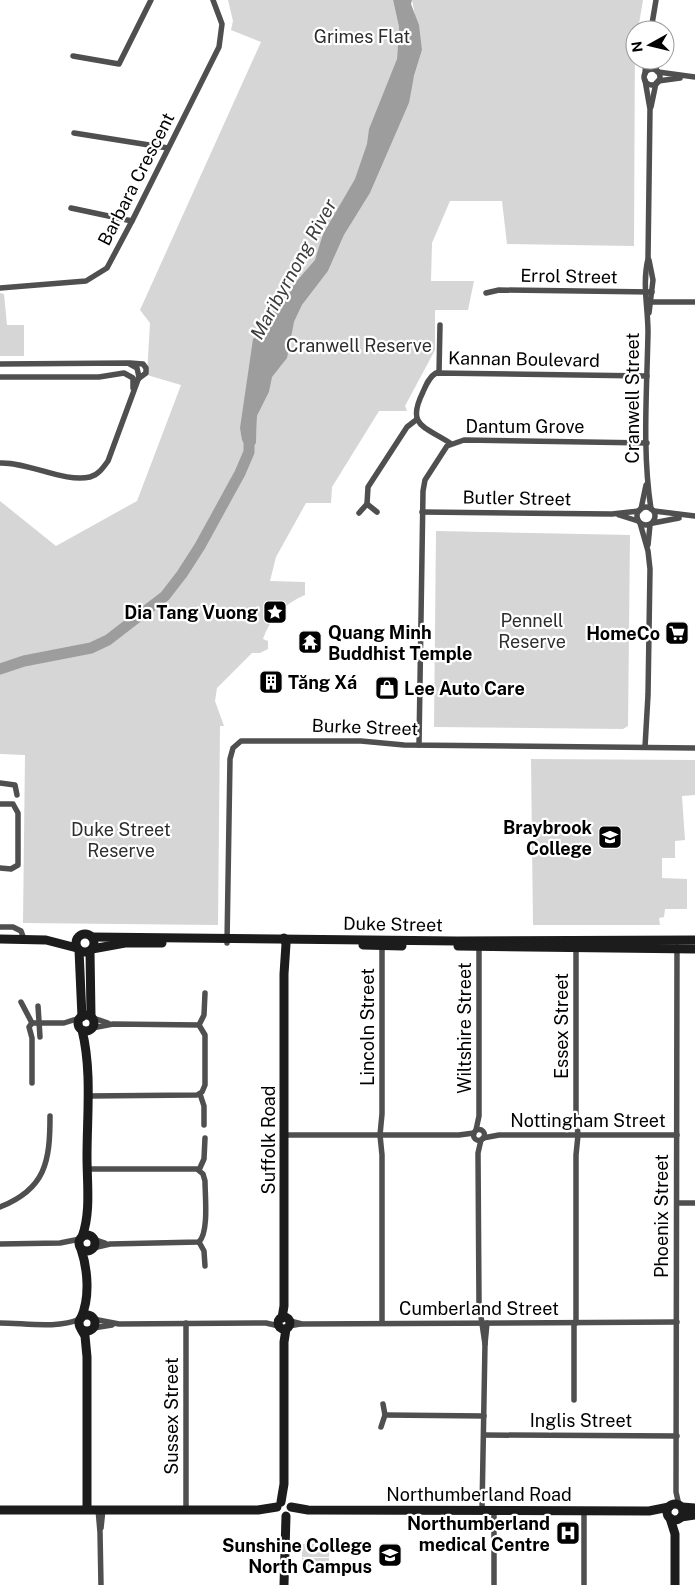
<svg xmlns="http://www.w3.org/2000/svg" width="695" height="1585" font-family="'Public Sans',sans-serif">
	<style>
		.green { fill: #d6d6d6 }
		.water { fill: #9d9d9d }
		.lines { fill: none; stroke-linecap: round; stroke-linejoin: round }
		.river { stroke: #9d9d9d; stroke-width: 11 }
		.street { stroke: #4f4f4f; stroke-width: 5.5 }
		.secondary { stroke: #1c1c1c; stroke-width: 9 }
		.labels { text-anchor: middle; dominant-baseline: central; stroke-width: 4.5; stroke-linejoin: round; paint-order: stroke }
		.park-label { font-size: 18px; fill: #2d2d2d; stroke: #fff }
		.street-label { font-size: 18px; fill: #000; stroke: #fff }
		.poi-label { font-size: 18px; font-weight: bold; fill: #000; stroke: #fff; text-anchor: end }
		.water-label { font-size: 19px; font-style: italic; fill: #3e3e3e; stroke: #fff }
	</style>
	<rect width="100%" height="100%" fill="#fff"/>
	<g class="green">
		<path d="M 228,0 L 393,0 L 399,27 L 397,59 L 373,151 L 250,398 L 256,443 L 257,416 L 269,392 L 271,377 L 283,363 L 294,322 L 302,305 L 328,271 L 344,235 L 370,193 L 409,103 L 409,93 L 422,50 L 412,0 L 643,0 L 638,30 L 635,30 L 634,246 L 507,244 L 502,201 L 450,201 L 432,243 L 431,281 L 474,281 L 468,310 L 435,310 L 435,350 L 405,406 L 407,411 L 379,411 L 332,487 L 331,503 L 306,503 L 276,557 L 270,581 L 305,582 L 305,595 C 284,604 270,618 263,639 L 268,641 L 268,649 L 260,653 L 252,653 L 217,688 L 215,701 L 224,726 L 220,726 L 218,925 L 23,923 L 25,755 L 0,754 L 0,501 L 56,546 L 137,501 L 181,385 L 147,375 L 150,323 L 140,310 L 261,42 L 231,30 L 233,21 Z"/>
		<path d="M 0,293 L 4,294 L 7,325 L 24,325 L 24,356 L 0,356 Z"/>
		<path d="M 436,531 L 630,535 L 628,726 L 623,729 L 434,727 Z"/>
		<path d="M 531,759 L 695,760 L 695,795 L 682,796 L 685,840 L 675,841 L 675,858 L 662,858 L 662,878 L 687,879 L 687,909 L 665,909 L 664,917 L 659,918 L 660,925 L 533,925 Z"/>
		<rect x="302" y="1544" width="27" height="13"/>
		<rect x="302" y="1558" width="27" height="14"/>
	</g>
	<path class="water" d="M 393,0 L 412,0 L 411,4 L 419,25 L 422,50 L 414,76 L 409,103 L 370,193 L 344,235 L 328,271 L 302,305 L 294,322 L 287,358 L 272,377 L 269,392 L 257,416 L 256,443 L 249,452 L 242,440 L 240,428 L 253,339 L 269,324 L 271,315 L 280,299 L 289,294 L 295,283 L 315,260 L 323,234 L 355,179 L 367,144 L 369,129 L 397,59 L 399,27 Z"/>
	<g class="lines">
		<path class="river" d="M 0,669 L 24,661 L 91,648 L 108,640 L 165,596 L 182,574 L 200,546 L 240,473 L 249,452 L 249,438"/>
		<g class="street">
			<path d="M 651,30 L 656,0"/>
			<path d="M 73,56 L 119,64 L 151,0"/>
			<path d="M 653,60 L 657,71"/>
			<circle cx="652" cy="77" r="8"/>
			<path d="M 658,72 L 695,77"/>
			<path d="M 645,74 L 646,60"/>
			<path d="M 645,80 L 650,109 L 648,259 C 642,284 648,307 648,332 C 647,390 642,451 651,509"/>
			<path d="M 658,81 L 680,78"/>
			<path d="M 651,107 L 656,83"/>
			<path d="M 74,133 L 168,148"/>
			<path d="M 71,208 L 132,221"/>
			<path d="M 649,260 L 653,280 L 649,313"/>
			<path d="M 0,288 L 86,281 L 107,268 L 132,221 L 219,47 L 222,24 L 213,0"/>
			<path d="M 486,293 L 499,290 L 652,292"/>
			<path d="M 647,302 L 695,302"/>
			<path d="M 130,363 L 143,364 L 146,368 L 146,373 L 138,379"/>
			<path d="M 0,364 L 128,363 L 137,368 L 139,377 L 108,461 C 103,468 98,475 90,477 C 64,483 29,462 0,463"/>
			<path d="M 439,373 L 440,325"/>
			<path d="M 0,377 L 99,377 L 124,373 L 133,378 L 133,388"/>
			<path d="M 450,443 C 424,426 406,426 423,392 C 426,385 429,377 436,373 L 647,376"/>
			<path d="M 367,504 L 368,487 L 407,427 L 416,420"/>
			<circle cx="646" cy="516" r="9"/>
			<path d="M 641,509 L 646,485"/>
			<path d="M 654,511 L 695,516"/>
			<path d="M 422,512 L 612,514 L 639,511"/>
			<path d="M 359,513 L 367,504 L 377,512"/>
			<path d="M 619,515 L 638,521"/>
			<path d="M 640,523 L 648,551 L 650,569 L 648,695 L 645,747"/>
			<path d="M 653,523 L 679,518"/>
			<path d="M 648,545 L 650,525"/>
			<path d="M 419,745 L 423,491 L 425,480 L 447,446 L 464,440 L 647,443"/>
			<path d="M 0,783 L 15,785 L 17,795"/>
			<path d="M 0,804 L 13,804 L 18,813 L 18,865 L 11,869 L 0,868"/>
			<path d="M 0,927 L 13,927 L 21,931 L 24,939"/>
			<path d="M 227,943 L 230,759 L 233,748 L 241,741 L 361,741 L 404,745 L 695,748"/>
			<path d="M 382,944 L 382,1114 L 380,1135 L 382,1155 L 382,1323"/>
			<path d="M 677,947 L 676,1492 L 679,1505"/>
			<path d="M 21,1002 L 32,1023"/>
			<path d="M 38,1006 L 40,1037"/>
			<path d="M 93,1018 L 108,1023"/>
			<path d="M 199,1025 L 204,1015 L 205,993"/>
			<path d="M 32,1083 L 32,1038 L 29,1027 L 32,1023 L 64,1023 L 80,1018"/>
			<path d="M 200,1094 L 204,1106 L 204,1125"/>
			<path d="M 87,1096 L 197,1095 L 202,1092 L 205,1085 L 205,1035 L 199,1025 L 113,1024 L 92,1028"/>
			<circle cx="479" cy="1135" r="5.5"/>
			<path d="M 476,1130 L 479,1116 L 479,945"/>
			<path d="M 284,1135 L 459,1135 L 474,1133"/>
			<path d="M 483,1138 L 499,1135 L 677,1135"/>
			<path d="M 481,1140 L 478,1153 L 479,1303 L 485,1344"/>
			<path d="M 87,1169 L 197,1169 L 203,1174 L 205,1181 C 205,1196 209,1232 199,1242 L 110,1244 L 93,1248"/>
			<path d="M 199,1170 L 204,1159 L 205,1138"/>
			<path d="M 677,1203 L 695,1203"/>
			<path d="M 0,1207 C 46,1189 50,1161 50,1116"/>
			<path d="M 93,1239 L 105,1243"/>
			<path d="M 199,1242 L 204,1251 L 205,1266"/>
			<path d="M 0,1244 L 60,1243 L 80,1239"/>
			<path d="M 93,1319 L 119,1324 L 266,1323 L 279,1326"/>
			<path d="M 290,1321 L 302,1324 L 677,1322"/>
			<path d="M 0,1323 C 25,1323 57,1329 80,1319"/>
			<path d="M 186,1323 L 186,1509"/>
			<path d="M 574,1323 L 574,1400"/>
			<path d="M 576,1323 L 576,1155 L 578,1135 L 576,1114 L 576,946"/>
			<path d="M 289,1326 L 300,1324"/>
			<path d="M 93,1328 L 112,1325"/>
			<path d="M 385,1415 L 484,1416"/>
			<path d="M 381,1427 L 385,1415 L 383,1404"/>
			<path d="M 484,1435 L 677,1436"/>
			<path d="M 98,1509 L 100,1532 L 101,1585"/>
			<path d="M 482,1510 L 485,1344 L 487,1323"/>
			<path d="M 494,1510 L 494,1585"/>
			<path d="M 101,1528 L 103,1509"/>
			<path d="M 584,1585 L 584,1511"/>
		</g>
		<g class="secondary">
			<circle cx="85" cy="943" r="9"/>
			<path d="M 92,937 L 457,941 L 695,940"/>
			<path d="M 0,939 L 46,940 L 77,948"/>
			<path d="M 363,945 L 402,946"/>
			<path d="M 458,946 L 695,949"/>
			<path d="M 92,949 L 125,943 L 162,943"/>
			<path d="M 79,950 L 82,1017"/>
			<path d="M 90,951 L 91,1016"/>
			<circle cx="86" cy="1023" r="8"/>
			<circle cx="87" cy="1243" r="8"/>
			<path d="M 82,1237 C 91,1213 87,1183 87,1157 C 87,1115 92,1070 82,1030"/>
			<path d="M 81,1249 C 88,1270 90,1298 81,1318"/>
			<circle cx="87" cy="1323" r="8"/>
			<circle cx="284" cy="1323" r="6"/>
			<path d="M 282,1318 L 284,1306 L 284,974 L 286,944 L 284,938"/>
			<path d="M 81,1329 L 85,1336 L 87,1357 L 87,1509"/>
			<path d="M 281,1502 L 284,1484 L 284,1342 L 286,1329"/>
			<circle cx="675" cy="1512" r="8"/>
			<path d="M 291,1507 L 308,1510 L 649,1511 L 669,1507"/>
			<path d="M 682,1507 L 695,1508"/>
			<path d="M 0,1510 L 258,1510 L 277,1507"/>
			<path d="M 681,1517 L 695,1515"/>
			<path d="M 670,1518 L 675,1534 L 675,1585"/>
			<path d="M 284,1585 L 286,1516"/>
		</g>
	</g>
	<defs>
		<g id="sight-square" transform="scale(1.25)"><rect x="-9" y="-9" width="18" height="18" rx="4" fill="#000" stroke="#fff"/><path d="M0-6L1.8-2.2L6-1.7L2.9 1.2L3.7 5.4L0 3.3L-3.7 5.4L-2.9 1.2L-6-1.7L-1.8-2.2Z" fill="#fff"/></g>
		<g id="supermarket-square" transform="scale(1.25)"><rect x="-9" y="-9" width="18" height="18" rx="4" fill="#000" stroke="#fff"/><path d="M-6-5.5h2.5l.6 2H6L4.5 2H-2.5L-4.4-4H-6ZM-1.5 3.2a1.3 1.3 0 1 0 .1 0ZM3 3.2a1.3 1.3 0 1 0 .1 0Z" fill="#fff"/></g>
		<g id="temple-square" transform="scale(1.25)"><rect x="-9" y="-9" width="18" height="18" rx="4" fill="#000" stroke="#fff"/><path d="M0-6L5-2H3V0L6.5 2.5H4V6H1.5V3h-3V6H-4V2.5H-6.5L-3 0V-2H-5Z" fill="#fff"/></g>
		<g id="building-square" transform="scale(1.25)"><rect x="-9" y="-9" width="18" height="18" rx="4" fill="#000" stroke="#fff"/><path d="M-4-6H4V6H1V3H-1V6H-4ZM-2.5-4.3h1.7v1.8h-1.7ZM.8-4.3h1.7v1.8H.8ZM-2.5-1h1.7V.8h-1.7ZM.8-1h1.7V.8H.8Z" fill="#fff"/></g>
		<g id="shop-square" transform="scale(1.25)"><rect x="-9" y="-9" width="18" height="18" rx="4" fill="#000" stroke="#fff"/><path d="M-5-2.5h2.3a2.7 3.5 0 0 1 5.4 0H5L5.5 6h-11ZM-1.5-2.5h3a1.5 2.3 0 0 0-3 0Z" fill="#fff"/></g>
		<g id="school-square" transform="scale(1.25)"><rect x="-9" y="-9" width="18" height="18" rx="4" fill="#000" stroke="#fff"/><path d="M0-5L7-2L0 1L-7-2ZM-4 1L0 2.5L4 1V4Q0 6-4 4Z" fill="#fff"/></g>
		<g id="hospital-square" transform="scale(1.25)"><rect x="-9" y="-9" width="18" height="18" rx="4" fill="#000" stroke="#fff"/><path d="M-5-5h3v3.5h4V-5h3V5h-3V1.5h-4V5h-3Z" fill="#fff"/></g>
	</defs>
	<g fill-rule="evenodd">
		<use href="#sight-square" x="275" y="612"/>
		<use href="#supermarket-square" x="677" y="633"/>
		<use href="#temple-square" x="310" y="642"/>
		<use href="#building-square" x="271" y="682"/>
		<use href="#shop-square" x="387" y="688"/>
		<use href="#school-square" x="610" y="837"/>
		<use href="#hospital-square" x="568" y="1533"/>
		<use href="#school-square" x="390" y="1555"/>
	</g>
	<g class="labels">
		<g class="park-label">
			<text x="362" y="36">Grimes Flat</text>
			<text x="359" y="345">Cranwell Reserve</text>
			<text x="532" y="620">Pennell<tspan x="532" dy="21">Reserve</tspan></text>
			<text x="121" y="829">Duke Street<tspan x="121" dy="21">Reserve</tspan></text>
		</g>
		<g class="street-label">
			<text transform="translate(136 179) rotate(-63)">Barbara Crescent</text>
			<text transform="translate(569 276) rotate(1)">Errol Street</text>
			<text transform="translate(524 359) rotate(1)">Kannan Boulevard</text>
			<text transform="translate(632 398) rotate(-90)">Cranwell Street</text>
			<text x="525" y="426">Dantum Grove</text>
			<text transform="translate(517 498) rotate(1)">Butler Street</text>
			<text transform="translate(365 727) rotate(2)">Burke Street</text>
			<text transform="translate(393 924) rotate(1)">Duke Street</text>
			<text transform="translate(561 1026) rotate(-90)">Essex Street</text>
			<text transform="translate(367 1027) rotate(-90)">Lincoln Street</text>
			<text transform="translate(464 1028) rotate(-90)">Wiltshire Street</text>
			<text x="588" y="1120">Nottingham Street</text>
			<text transform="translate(268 1140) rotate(-90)">Suffolk Road</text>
			<text transform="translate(661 1216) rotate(-90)">Phoenix Street</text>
			<text x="479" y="1308">Cumberland Street</text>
			<text transform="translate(171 1416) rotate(-90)">Sussex Street</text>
			<text x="581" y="1420">Inglis Street</text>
			<text x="479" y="1494">Northumberland Road</text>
		</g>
		<g class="poi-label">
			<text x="258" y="612">Dia Tang Vuong</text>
			<text x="328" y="632" text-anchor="start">Quang Minh<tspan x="328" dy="21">Buddhist Temple</tspan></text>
			<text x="660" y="633">HomeCo</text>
			<text x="288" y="682" text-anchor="start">Tăng Xá</text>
			<text x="404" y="688" text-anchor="start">Lee Auto Care</text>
			<text x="592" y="827">Braybrook<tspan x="592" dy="21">College</tspan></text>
			<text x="550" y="1523">Northumberland<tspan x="550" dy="21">medical Centre</tspan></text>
			<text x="372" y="1545">Sunshine College<tspan x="372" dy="21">North Campus</tspan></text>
		</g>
		<g class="water-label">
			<text transform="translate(293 269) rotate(-61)">Maribyrnong River</text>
		</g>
	</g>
	<g transform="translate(650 45) rotate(262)"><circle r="24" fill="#ffffff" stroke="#999999"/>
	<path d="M0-4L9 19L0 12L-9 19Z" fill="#000000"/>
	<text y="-8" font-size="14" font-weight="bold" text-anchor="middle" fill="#000000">N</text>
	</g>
</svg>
